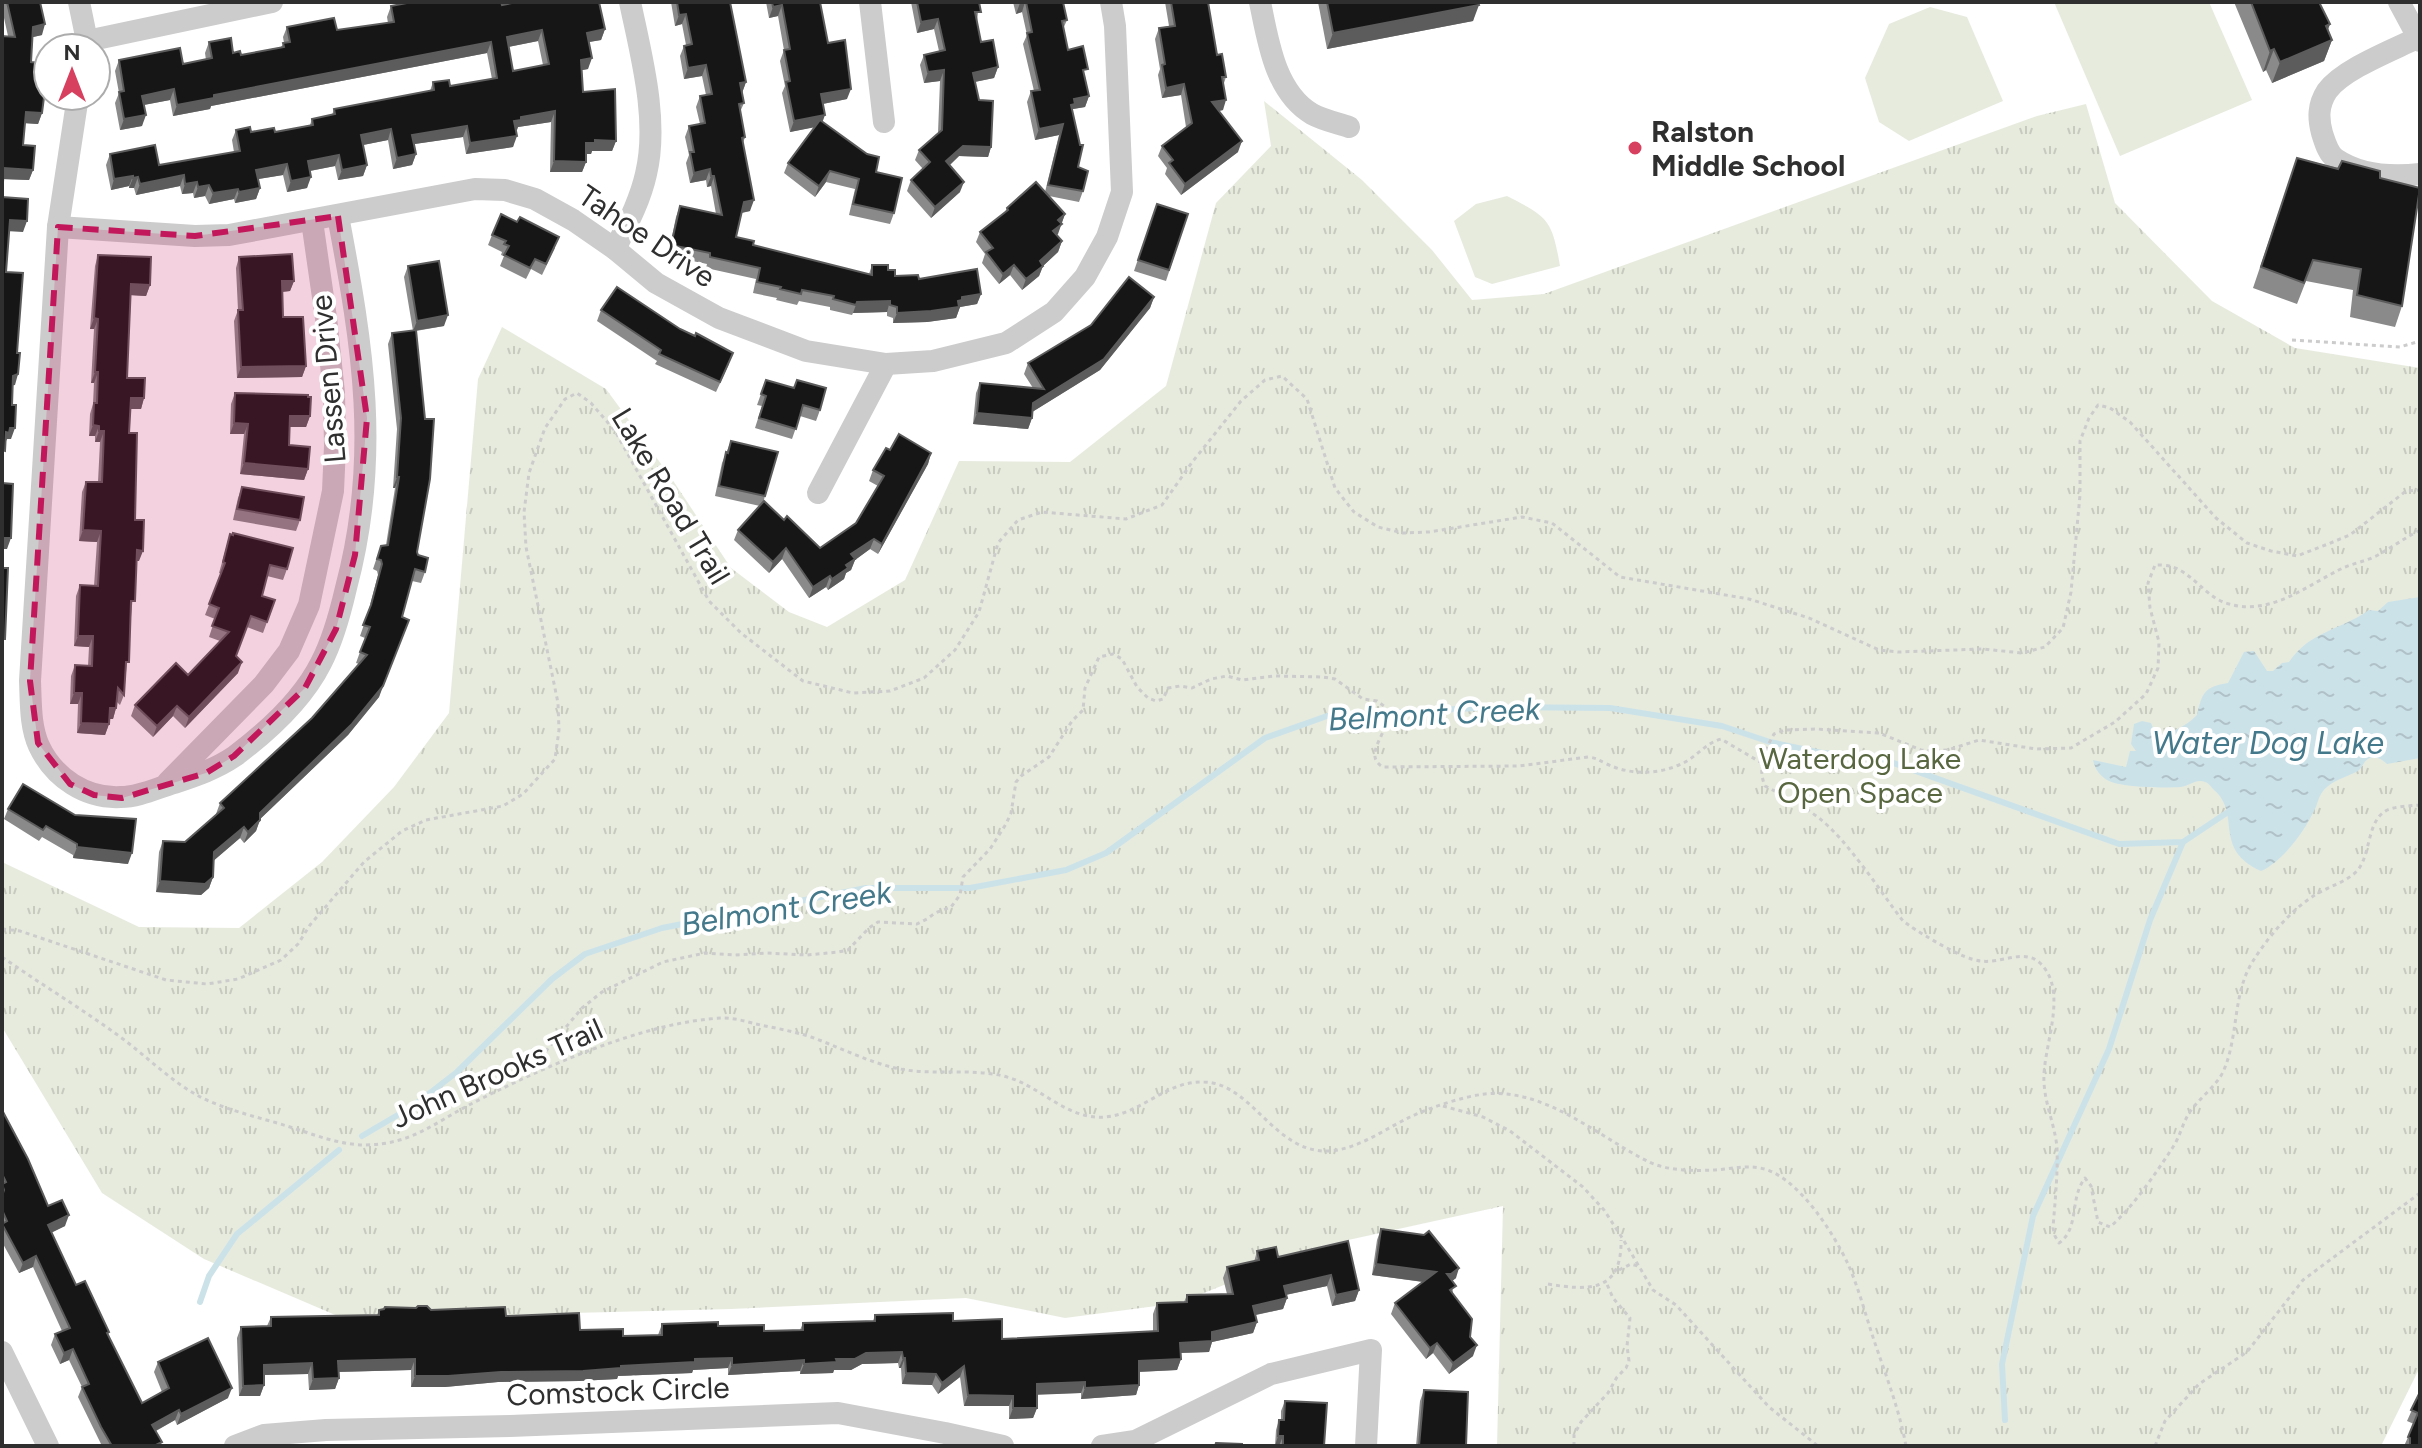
<svg xmlns="http://www.w3.org/2000/svg" width="2422" height="1448" font-family="Figtree,sans-serif">
	<style>
		.grass { fill: url(#grass-tufts) }
		.pitch { fill: #e7ebde }
		.water { fill: url(#water-ripples) }
		.lines { fill: none; stroke-linecap: round; stroke-linejoin: round }
		.stream { stroke: #cce2e9; stroke-width: 6 }
		.path { stroke: #ccc; stroke-width: 3; stroke-dasharray: 4 4; stroke-linecap: butt }
		.minor { stroke: #ccc; stroke-width: 22 }
		.wall { fill: #8a8a8a; fill-rule: evenodd }
		.shaded-wall { fill: #5c5c5c }
		.building { fill: #161616; stroke: #5c5c5c; stroke-width: 2; fill-rule: evenodd }
		.marked { fill: #c2185b; fill-opacity: 0.2; stroke: #c2185b; stroke-width: 6; stroke-dasharray: 16 10; stroke-linejoin: round }
		.poi-dot { fill: #d7405f; stroke: #fff; stroke-width: 3 }
		.labels { text-anchor: middle; dominant-baseline: central; stroke-width: 8; stroke-linejoin: round; paint-order: stroke }
		.poi-label { font-size: 30px; font-weight: bold; fill: #2f2f2f; stroke: #fff; text-anchor: start }
		.street-label { font-size: 30px; fill: #2f2f2f; stroke: #fff }
		.park-label { font-size: 30px; fill: #586740; stroke: #fff }
		.water-label { font-size: 32px; font-style: italic; fill: #43798b; stroke: #fff }
	</style>
	<defs>
		<pattern id="grass-tufts" width="24" height="20" patternUnits="userSpaceOnUse" patternTransform="scale(2)"><rect width="24" height="20" fill="#e7ebde"/><path d="M3 7l-1-3M5 7V3M7 7l1-3M15 17l-1-3M17 17v-4M19 17l1-3" fill="none" stroke="#c6cabf"/></pattern>
		<pattern id="water-ripples" width="26" height="14" patternUnits="userSpaceOnUse" patternTransform="scale(2)"><rect width="26" height="14" fill="#cce2e9"/><path d="M2 4q2-2 4 0t4 0M15 11q2-2 4 0t4 0" fill="none" stroke="#b0c2c8"/></pattern>
	</defs>
	<rect width="100%" height="100%" fill="#fff"/>
	<path class="grass" d="M 1264,101 L 1362,180 L 1432,250 L 1472,300 L 1544,294 L 2037,116 L 2086,104 L 2115,203 L 2212,301 L 2295,348 L 2420,368 L 2420,1367 L 2381,1446 L 1497,1446 L 1503,1206 L 1321,1246 L 1179,1303 L 1065,1318 L 966,1298 L 731,1309 L 532,1314 L 361,1326 L 204,1259 L 102,1193 L 2,1027 L 2,862 L 139,927 L 239,928 L 322,862 L 394,787 L 449,713 L 478,379 L 502,327 L 606,389 L 670,476 L 731,568 L 789,612 L 827,627 L 905,580 L 959,461 L 1070,462 L 1166,386 L 1216,203 L 1271,146 Z"/>
	<g class="pitch">
		<path d="M 2054,2 L 2209,2 L 2252,100 L 2120,156 Z"/>
		<path d="M 1930,7 L 1967,17 L 2003,101 L 1909,141 L 1879,122 L 1865,78 L 1889,24 Z"/>
		<path d="M 1507,196 C 1548,217 1552,219 1560,266 L 1492,284 L 1475,277 L 1454,221 L 1476,204 Z"/>
	</g>
	<path class="water" d="M 2420,597 L 2420,758 L 2387,764 C 2383,760 2377,756 2370,758 C 2364,760 2363,767 2358,771 C 2345,778 2329,781 2321,794 C 2318,799 2317,806 2314,811 C 2304,832 2282,862 2261,871 C 2212,849 2242,814 2214,790 C 2211,787 2209,783 2205,782 C 2197,778 2189,786 2181,787 C 2165,788 2121,788 2107,780 C 2099,775 2095,769 2093,760 L 2126,767 L 2130,751 L 2136,751 L 2131,744 L 2134,724 L 2142,721 L 2151,723 L 2156,735 C 2172,733 2185,727 2197,715 C 2202,693 2204,687 2228,683 L 2244,652 L 2254,651 L 2267,671 L 2273,671 L 2282,663 L 2289,662 C 2310,631 2341,630 2369,610 L 2378,611 L 2388,602 Z"/>
	<g class="lines">
		<g class="stream">
			<path d="M 362,1136 L 413,1106 L 457,1072 L 552,979 L 585,954 L 662,928 L 866,888 L 970,888 L 1066,870 L 1106,853 L 1265,738 L 1327,716 L 1495,707 L 1610,708 L 1722,726 L 1770,742 L 1822,753 L 1874,756 L 2119,844 L 2183,842 L 2231,810"/>
			<path d="M 200,1302 L 209,1276 L 237,1234 L 339,1150"/>
			<path d="M 2005,1420 L 2002,1364 L 2033,1216 L 2109,1049 L 2150,920 L 2183,842"/>
		</g>
		<g class="path">
			<path d="M 2292,340 L 2400,347 L 2420,341"/>
			<path d="M 2420,530 C 2405,538 2392,547 2378,555 C 2367,561 2354,563 2343,568 C 2307,585 2272,616 2229,604 C 2206,598 2195,575 2173,567 C 2168,565 2160,565 2155,565 L 2148,583 L 2150,608 L 2159,642 L 2158,668 L 2146,694 L 2115,722 L 2071,748 L 2036,749 L 1979,740 L 1948,750 L 1934,751 L 1921,750 L 1879,733 L 1817,729 L 1785,730 L 1774,734 C 1765,750 1757,767 1765,786 C 1784,796 1802,805 1819,818 C 1848,841 1880,891 1903,921 L 1910,926 C 1925,936 1964,960 1981,961 C 2000,964 2024,948 2040,963 C 2070,992 2042,1047 2044,1082 C 2045,1105 2055,1125 2057,1148 C 2058,1174 2055,1201 2053,1228 L 2055,1236 L 2059,1243 C 2080,1228 2069,1199 2085,1178 L 2091,1186 L 2098,1222 L 2110,1227 C 2133,1207 2156,1173 2173,1147 C 2181,1135 2183,1120 2192,1109 C 2202,1096 2216,1086 2223,1072 C 2239,1037 2232,994 2253,961 C 2268,937 2291,910 2315,895 C 2329,886 2345,883 2357,871 C 2372,854 2366,817 2390,809 C 2399,806 2410,806 2420,805"/>
			<path d="M 2,929 L 20,931 L 166,980 L 207,984 L 238,979 L 281,960 L 298,944 L 310,925 L 364,862 L 402,831 L 426,820 L 503,806 L 523,794 L 555,759 L 559,730 L 558,703 L 526,547 L 524,512 L 529,473 L 545,428 L 565,399 L 577,393 L 591,403 L 615,431 L 709,601 L 741,633 L 803,681 L 853,693 L 890,691 L 924,678 L 955,650 L 979,612 L 998,543 L 1018,520 L 1042,512 L 1126,519 L 1162,505 L 1193,461 L 1241,401 L 1265,380 L 1282,376 L 1307,399 L 1335,488 L 1354,512 L 1378,527 L 1403,533 L 1429,532 L 1522,517 L 1552,523 L 1620,577 L 1749,599 L 1809,618 L 1879,650 L 1898,652 L 1983,649 L 2022,653 L 2045,647 L 2063,628 L 2071,592 L 2080,495 L 2080,441 L 2089,418 L 2098,405 L 2110,408 L 2130,422 L 2216,518 L 2247,543 L 2271,551 L 2297,556 L 2328,544 L 2350,535 L 2406,491 L 2420,490"/>
			<path d="M 2,957 C 42,985 84,1010 123,1039 C 147,1057 169,1079 195,1094 C 223,1110 259,1117 290,1127 C 315,1135 340,1145 366,1145 C 411,1144 433,1124 469,1105 C 539,1069 645,1021 723,1018 C 734,1018 745,1021 756,1024 C 774,1028 793,1031 811,1037 C 842,1048 873,1065 906,1070 C 939,1075 975,1068 1007,1077 C 1036,1085 1058,1110 1088,1116 C 1134,1125 1161,1080 1204,1082 C 1252,1083 1274,1153 1328,1151 C 1357,1150 1385,1129 1410,1117 C 1432,1107 1461,1097 1485,1094 C 1546,1088 1597,1136 1649,1162 C 1668,1171 1694,1171 1715,1170 C 1730,1169 1744,1165 1760,1168 C 1796,1174 1833,1232 1848,1264 C 1860,1291 1867,1321 1877,1349 C 1888,1381 1900,1413 1906,1446"/>
			<path d="M 525,1076 L 582,1008 L 602,992 L 663,962 L 705,953 L 735,955 L 766,953 L 807,955 L 838,952 L 848,950 L 869,928 L 878,922 L 917,924 L 927,919 L 935,913 L 951,907 L 960,895 L 963,877 L 990,849 L 1006,824 L 1011,813 L 1016,782 L 1021,776 L 1049,757 L 1072,721 L 1083,710 L 1085,688 L 1099,657 L 1113,654 L 1122,659 L 1137,687 L 1148,698 L 1156,701 L 1163,699 L 1168,688 L 1180,686 L 1192,688 L 1211,679 L 1227,676 L 1242,680 L 1274,676 L 1323,677 L 1335,679 L 1363,699 L 1377,701 L 1384,706 C 1385,713 1386,719 1385,726 C 1382,739 1365,757 1383,767 L 1519,766 L 1588,757 C 1597,758 1598,760 1605,763 C 1628,775 1655,775 1679,765 C 1695,759 1705,743 1721,739 L 1760,762"/>
			<path d="M 1443,1106 L 1483,1117 L 1510,1131 L 1583,1187 L 1604,1210 L 1621,1236 L 1653,1290 L 1676,1305 L 1769,1407 L 1818,1446"/>
			<path d="M 1619,1270 L 1631,1264 L 1638,1266"/>
			<path d="M 1548,1284 C 1589,1291 1622,1292 1621,1240"/>
			<path d="M 1574,1446 L 1574,1435 L 1581,1422 L 1608,1393 L 1617,1377 L 1626,1368 L 1629,1361 L 1627,1346 L 1630,1318 L 1613,1298 L 1606,1282"/>
			<path d="M 2155,1446 L 2165,1421 L 2199,1384 L 2247,1352 L 2303,1280 L 2420,1193"/>
		</g>
		<g class="minor">
			<path d="M 79,2 L 87,41 L 86,48"/>
			<path d="M 870,2 L 884,122"/>
			<path d="M 1260,2 C 1268,41 1275,92 1312,114 C 1323,120 1337,123 1349,127"/>
			<path d="M 2399,2 L 2420,41"/>
			<path d="M 2417,38 C 2393,50 2343,69 2327,91 C 2318,105 2318,118 2322,133 C 2325,142 2328,154 2336,159 C 2361,176 2392,177 2420,174"/>
			<path d="M 87,41 L 272,2"/>
			<path d="M 78,96 L 58,227 L 30,681 C 31,703 30,726 39,746 C 54,778 86,799 121,797 C 139,797 157,788 174,783 C 195,776 216,769 235,756 C 267,732 303,699 321,663 C 333,640 340,614 346,588 C 381,457 363,347 338,216"/>
			<path d="M 58,227 L 195,236 L 229,235 L 475,189 L 505,190 L 535,199 L 573,220 L 615,249 L 656,283 L 719,318 L 806,351 L 886,364 L 933,361 L 1006,343 L 1054,312 L 1085,277 L 1107,237 L 1122,192 L 1115,26 L 1111,2"/>
			<path d="M 615,249 C 627,225 640,201 646,174 C 659,120 641,55 630,2"/>
			<path d="M 818,493 L 886,364"/>
			<path d="M 168,782 L 264,684 L 289,651 L 309,605 L 333,491 L 335,446 L 334,393 L 326,318 L 312,221"/>
			<path d="M 2,1352 L 48,1446"/>
			<path d="M 235,1446 L 264,1435 L 326,1430 L 510,1426 L 838,1413 L 945,1433 L 1003,1446"/>
			<path d="M 1102,1446 L 1135,1441 L 1271,1374 L 1371,1350 L 1366,1446"/>
		</g>
	</g>
	<g class="wall">
		<path d="M 2,2 L 34,2 L 42,35 L 33,37 L 31,62 L 42,113 L 38,124 L 25,123 L 23,145 L 33,170 L 29,180 L 3,179 L 8,36 L 2,9 Z"/>
		<path d="M 671,2 L 730,2 L 746,82 L 742,93 L 744,103 L 740,112 L 745,137 L 743,143 L 750,211 L 742,213 L 736,237 L 753,245 L 869,274 L 872,265 L 888,270 L 895,276 L 919,279 L 981,294 L 977,304 L 960,307 L 956,318 L 927,322 L 893,323 L 893,318 L 887,316 L 887,312 L 853,313 L 852,315 L 830,310 L 830,307 L 799,301 L 797,305 L 776,300 L 777,298 L 753,293 L 756,279 L 706,268 L 707,264 L 668,256 L 676,217 L 680,206 L 716,214 L 711,186 L 707,187 L 706,180 L 690,183 L 686,163 L 689,155 L 685,137 L 689,126 L 700,124 L 696,107 L 700,96 L 706,95 L 702,76 L 684,79 L 680,56 L 684,46 L 686,45 L 682,24 L 675,26 Z"/>
		<path d="M 766,2 L 820,2 L 828,43 L 847,99 L 823,104 L 822,122 L 876,172 L 894,213 L 890,224 L 849,215 L 855,189 L 826,182 L 815,197 L 784,173 L 788,163 L 814,127 L 790,132 L 782,93 L 785,86 L 780,61 L 784,50 L 778,16 L 769,18 Z"/>
		<path d="M 911,2 L 979,2 L 977,22 L 981,42 L 998,67 L 994,78 L 975,82 L 991,147 L 988,157 L 959,156 L 950,165 L 960,192 L 931,218 L 907,191 L 911,180 L 923,169 L 915,160 L 919,150 L 938,133 L 940,81 L 924,83 L 920,65 L 924,55 L 939,51 L 934,29 L 917,33 Z"/>
		<path d="M 1013,2 L 1068,2 L 1063,3 L 1067,20 L 1063,29 L 1068,50 L 1085,76 L 1089,96 L 1085,107 L 1073,109 L 1072,112 L 1078,167 L 1083,191 L 1079,202 L 1049,196 L 1065,214 L 1057,235 L 1062,241 L 1058,252 L 1043,266 L 1039,276 L 1022,290 L 1010,275 L 999,284 L 982,263 L 985,254 L 976,242 L 980,232 L 1005,212 L 1007,208 L 1045,192 L 1059,135 L 1035,140 L 1027,102 L 1031,91 L 1034,91 L 1023,44 L 1027,35 L 1022,12 L 1016,14 Z"/>
		<path d="M 1165,2 L 1208,2 L 1217,55 L 1226,77 L 1224,83 L 1223,110 L 1219,111 L 1238,152 L 1181,195 L 1165,174 L 1167,168 L 1158,156 L 1162,146 L 1186,127 L 1181,95 L 1162,98 L 1158,75 L 1160,69 L 1155,39 L 1159,28 L 1169,26 Z"/>
		<path d="M 1318,2 L 1478,2 L 1473,21 L 1327,49 Z"/>
		<path d="M 2234,2 L 2319,2 L 2332,40 L 2324,61 L 2272,83 L 2266,70 L 2263,72 Z"/>
		<path d="M 502,5 L 605,29 L 601,40 L 589,42 L 588,69 L 582,70 L 583,92 L 616,141 L 612,151 L 592,151 L 591,154 L 586,154 L 586,162 L 582,172 L 550,172 L 551,122 L 518,127 L 516,131 L 513,147 L 466,154 L 463,137 L 414,144 L 416,154 L 412,165 L 393,169 L 388,140 L 363,145 L 367,165 L 363,176 L 338,180 L 335,166 L 310,171 L 307,188 L 287,192 L 283,175 L 258,179 L 260,188 L 256,199 L 235,203 L 234,199 L 209,204 L 205,196 L 194,198 L 193,193 L 182,194 L 180,186 L 136,195 L 134,188 L 129,188 L 129,186 L 111,190 L 106,165 L 110,154 L 159,165 L 234,152 L 232,140 L 236,130 L 251,132 L 275,132 L 310,125 L 312,119 L 332,115 L 334,109 L 430,91 L 433,82 L 450,86 L 492,79 L 487,53 L 211,106 L 210,109 L 173,116 L 170,100 L 144,105 L 142,126 L 120,130 L 115,103 L 119,93 L 115,71 L 119,60 L 183,64 L 206,60 L 205,53 L 209,42 L 241,55 L 281,47 L 284,43 L 283,37 L 287,27 L 337,30 L 388,23 L 387,17 L 391,6 ZM 538,41 L 543,65 L 513,71 L 508,47 Z"/>
		<path d="M 2297,158 L 2380,178 L 2402,306 L 2395,327 L 2350,317 L 2353,290 L 2306,281 L 2297,304 L 2253,288 Z"/>
		<path d="M 1157,204 L 1188,214 L 1166,281 L 1134,271 Z"/>
		<path d="M 492,235 L 555,248 L 542,275 L 531,269 L 526,279 L 500,266 L 504,256 L 501,255 L 502,252 L 488,245 Z"/>
		<path d="M 98,255 L 150,285 L 146,296 L 131,295 L 127,378 L 144,398 L 141,409 L 130,409 L 129,433 L 139,561 L 136,561 L 124,695 L 120,705 L 117,702 L 116,708 L 113,719 L 109,719 L 109,724 L 105,735 L 77,733 L 78,704 L 70,704 L 71,676 L 75,665 L 88,666 L 89,647 L 74,646 L 76,596 L 80,585 L 94,586 L 97,542 L 79,541 L 82,492 L 86,482 L 98,482 L 100,442 L 95,442 L 95,436 L 89,436 L 90,414 L 93,404 L 94,383 L 91,383 L 94,329 L 90,329 L 95,266 Z"/>
		<path d="M 239,257 L 294,281 L 290,291 L 283,292 L 283,317 L 306,366 L 302,377 L 237,378 L 234,321 L 238,310 L 236,268 Z"/>
		<path d="M 408,266 L 444,326 L 416,331 L 417,552 L 425,572 L 421,583 L 412,581 L 379,697 L 348,735 L 260,819 L 256,831 L 244,843 L 240,838 L 214,860 L 213,877 L 209,888 L 201,895 L 156,892 L 159,852 L 163,841 L 185,842 L 217,815 L 216,814 L 220,803 L 312,718 L 359,664 L 356,663 L 365,638 L 360,636 L 368,613 L 378,575 L 377,571 L 373,569 L 377,557 L 381,546 L 386,545 L 395,488 L 393,488 L 397,429 L 388,344 L 392,333 L 413,331 L 404,277 Z"/>
		<path d="M 1154,297 L 1150,308 L 1100,370 L 1032,412 L 1032,418 L 1028,429 L 973,424 L 976,393 L 980,383 L 1033,388 L 1024,374 L 1028,363 Z"/>
		<path d="M 601,310 L 680,329 L 695,336 L 729,364 L 716,392 L 655,364 L 657,361 L 597,321 Z"/>
		<path d="M 766,380 L 820,410 L 816,421 L 800,416 L 792,439 L 755,428 L 762,406 L 757,405 Z"/>
		<path d="M 235,393 L 310,416 L 306,427 L 290,427 L 289,445 L 308,469 L 304,480 L 240,474 L 244,434 L 230,434 L 231,404 Z"/>
		<path d="M 731,441 L 765,496 L 763,503 L 820,548 L 856,523 L 878,486 L 869,481 L 873,470 L 890,450 L 931,453 L 928,464 L 878,554 L 870,549 L 855,560 L 851,570 L 846,573 L 844,579 L 828,590 L 826,587 L 809,598 L 782,559 L 769,573 L 734,540 L 738,530 L 760,506 L 715,496 L 722,463 Z"/>
		<path d="M 242,487 L 300,520 L 296,531 L 233,520 L 238,498 Z"/>
		<path d="M 230,534 L 287,569 L 283,580 L 267,576 L 262,596 L 275,600 L 263,633 L 247,627 L 236,656 L 238,673 L 185,728 L 173,716 L 153,737 L 131,716 L 135,705 L 188,675 L 220,641 L 209,637 L 215,619 L 205,615 L 221,574 L 219,573 Z"/>
		<path d="M 8,809 L 128,864 L 73,858 L 73,855 L 42,837 L 39,841 L 4,819 Z"/>
		<path d="M 2,1110 L 48,1206 L 65,1226 L 51,1233 L 76,1285 L 109,1332 L 108,1335 L 142,1403 L 162,1392 L 154,1372 L 158,1362 L 228,1398 L 177,1425 L 175,1420 L 156,1431 L 162,1442 L 160,1446 L 102,1446 L 78,1397 L 82,1387 L 69,1360 L 60,1364 L 51,1345 L 55,1334 L 62,1331 L 33,1267 L 19,1273 L 2,1242 Z"/>
		<path d="M 1381,1229 L 1456,1278 L 1452,1281 L 1453,1294 L 1470,1337 L 1473,1356 L 1449,1374 L 1433,1353 L 1426,1359 L 1391,1314 L 1395,1303 L 1423,1282 L 1372,1275 L 1377,1240 Z"/>
		<path d="M 1348,1241 L 1359,1290 L 1355,1301 L 1332,1306 L 1327,1286 L 1286,1295 L 1287,1298 L 1283,1309 L 1256,1315 L 1257,1322 L 1253,1333 L 1212,1342 L 1209,1352 L 1181,1353 L 1181,1359 L 1177,1370 L 1139,1372 L 1139,1385 L 1136,1395 L 1081,1399 L 1081,1393 L 1037,1394 L 1037,1408 L 1033,1418 L 1009,1419 L 1009,1406 L 964,1406 L 960,1377 L 938,1394 L 932,1385 L 902,1384 L 901,1368 L 899,1368 L 898,1363 L 862,1364 L 851,1370 L 834,1370 L 833,1373 L 800,1374 L 800,1371 L 728,1375 L 728,1368 L 693,1370 L 692,1373 L 618,1376 L 617,1379 L 579,1381 L 498,1382 L 445,1387 L 411,1387 L 411,1370 L 339,1372 L 339,1378 L 335,1389 L 309,1390 L 308,1374 L 264,1375 L 264,1385 L 260,1396 L 239,1396 L 237,1338 L 241,1327 L 267,1326 L 271,1317 L 377,1315 L 379,1310 L 431,1310 L 506,1316 L 580,1330 L 623,1336 L 658,1335 L 662,1324 L 718,1326 L 764,1331 L 800,1330 L 803,1323 L 873,1321 L 875,1315 L 953,1321 L 1002,1339 L 1153,1331 L 1153,1314 L 1157,1303 L 1184,1302 L 1187,1295 L 1227,1294 L 1223,1278 L 1227,1267 L 1254,1262 L 1257,1251 L 1278,1257 Z"/>
		<path d="M 1424,1390 L 1466,1446 L 1416,1446 L 1420,1401 Z"/>
		<path d="M 2420,1392 L 2420,1446 L 2404,1446 L 2414,1424 L 2407,1421 Z"/>
		<path d="M 1285,1401 L 1324,1446 L 1275,1446 L 1276,1430 L 1279,1420 L 1281,1420 L 1281,1411 Z"/>
	</g>
	<g class="shaded-wall">
		<path d="M 1025,2 L 1022,12 L 1016,14 L 1020,3 Z"/>
		<path d="M 782,5 L 778,16 L 769,18 L 773,7 Z"/>
		<path d="M 1479,5 L 1473,21 L 1327,49 L 1333,33 Z"/>
		<path d="M 686,14 L 682,24 L 675,26 L 679,15 Z"/>
		<path d="M 938,19 L 934,29 L 917,33 L 921,22 Z"/>
		<path d="M 45,24 L 42,35 L 29,38 L 33,27 Z"/>
		<path d="M 2330,24 L 2323,44 L 2332,40 L 2324,61 L 2272,83 L 2280,62 Z"/>
		<path d="M 605,29 L 601,40 L 583,43 L 587,33 Z"/>
		<path d="M 542,30 L 538,41 L 503,48 L 507,37 Z"/>
		<path d="M 491,42 L 487,53 L 211,106 L 210,109 L 173,116 L 177,105 L 214,95 Z"/>
		<path d="M 2274,49 L 2266,70 L 2263,72 L 2270,51 Z"/>
		<path d="M 592,58 L 588,69 L 577,71 L 581,60 Z"/>
		<path d="M 706,65 L 702,76 L 684,79 L 688,68 Z"/>
		<path d="M 998,67 L 994,78 L 969,83 L 973,73 Z"/>
		<path d="M 944,70 L 940,81 L 924,83 L 928,72 Z"/>
		<path d="M 746,82 L 742,93 L 736,94 L 740,83 Z"/>
		<path d="M 1184,84 L 1181,95 L 1162,98 L 1166,88 Z"/>
		<path d="M 174,89 L 170,100 L 138,106 L 142,96 Z"/>
		<path d="M 851,89 L 847,99 L 817,105 L 821,94 Z"/>
		<path d="M 1089,96 L 1085,107 L 1073,109 L 1071,115 L 1067,116 L 1074,99 Z"/>
		<path d="M 1226,100 L 1223,110 L 1208,113 L 1212,102 Z"/>
		<path d="M 555,111 L 551,122 L 518,127 L 517,130 L 510,132 L 514,121 L 521,117 Z"/>
		<path d="M 26,112 L 42,113 L 38,124 L 22,123 Z"/>
		<path d="M 146,115 L 142,126 L 120,130 L 124,119 Z"/>
		<path d="M 825,115 L 821,126 L 790,132 L 794,121 Z"/>
		<path d="M 1063,124 L 1059,135 L 1035,140 L 1039,129 Z"/>
		<path d="M 467,126 L 463,137 L 408,145 L 412,135 Z"/>
		<path d="M 391,129 L 388,140 L 358,146 L 361,135 Z"/>
		<path d="M 517,136 L 513,147 L 466,154 L 470,143 Z"/>
		<path d="M 595,140 L 616,141 L 612,151 L 592,151 L 591,154 L 582,154 L 586,143 Z"/>
		<path d="M 1242,141 L 1238,152 L 1181,195 L 1185,184 Z"/>
		<path d="M 963,146 L 991,147 L 988,157 L 959,156 L 942,172 L 946,161 Z"/>
		<path d="M 416,154 L 412,165 L 393,169 L 397,158 Z"/>
		<path d="M 339,155 L 335,166 L 304,172 L 308,161 Z"/>
		<path d="M 554,161 L 586,162 L 582,172 L 550,172 Z"/>
		<path d="M 287,164 L 283,175 L 253,180 L 256,170 Z"/>
		<path d="M 367,165 L 363,176 L 338,180 L 342,170 Z"/>
		<path d="M 4,168 L 33,170 L 29,180 L 2,179 Z"/>
		<path d="M 710,169 L 706,180 L 690,183 L 694,173 Z"/>
		<path d="M 830,171 L 826,182 L 815,197 L 819,186 Z"/>
		<path d="M 184,175 L 180,186 L 136,195 L 140,184 Z"/>
		<path d="M 133,176 L 129,186 L 111,190 L 114,179 Z"/>
		<path d="M 711,176 L 714,176 L 711,186 L 707,187 Z"/>
		<path d="M 138,177 L 134,188 L 129,188 L 133,178 Z"/>
		<path d="M 311,177 L 307,188 L 287,192 L 291,181 Z"/>
		<path d="M 197,182 L 193,193 L 182,194 L 185,184 Z"/>
		<path d="M 964,182 L 960,192 L 931,218 L 935,207 Z"/>
		<path d="M 209,185 L 205,196 L 194,198 L 198,187 Z"/>
		<path d="M 260,188 L 256,199 L 235,203 L 239,192 Z"/>
		<path d="M 238,189 L 234,199 L 209,204 L 213,193 Z"/>
		<path d="M 754,200 L 750,211 L 740,213 L 744,202 Z"/>
		<path d="M 1065,214 L 1058,234 L 1049,242 L 1058,220 Z"/>
		<path d="M 10,220 L 27,221 L 23,232 L 6,231 Z"/>
		<path d="M 1062,241 L 1058,252 L 1043,266 L 1039,276 L 1022,290 L 1026,279 L 1040,261 Z"/>
		<path d="M 1014,265 L 1010,275 L 999,284 L 1003,274 Z"/>
		<path d="M 282,281 L 294,281 L 290,291 L 279,292 Z"/>
		<path d="M 131,284 L 150,285 L 146,296 L 128,295 Z"/>
		<path d="M 981,294 L 977,304 L 960,307 L 956,318 L 927,322 L 893,323 L 897,313 L 958,301 L 962,297 Z"/>
		<path d="M 1154,297 L 1150,308 L 1100,370 L 1029,414 L 1033,403 Z"/>
		<path d="M 890,301 L 887,312 L 853,313 L 857,302 Z"/>
		<path d="M 448,315 L 444,326 L 413,331 L 417,321 Z"/>
		<path d="M 94,318 L 98,319 L 94,329 L 90,329 Z"/>
		<path d="M 306,366 L 302,377 L 237,378 L 241,367 Z"/>
		<path d="M 95,372 L 98,372 L 94,383 L 91,383 Z"/>
		<path d="M 18,374 L 15,385 L 9,386 L 13,376 Z"/>
		<path d="M 131,398 L 144,398 L 141,409 L 127,409 Z"/>
		<path d="M 977,413 L 1032,418 L 1028,429 L 973,424 Z"/>
		<path d="M 290,416 L 310,416 L 306,427 L 286,427 Z"/>
		<path d="M 234,423 L 248,424 L 244,434 L 230,434 Z"/>
		<path d="M 93,425 L 99,426 L 95,436 L 89,436 Z"/>
		<path d="M 10,428 L 15,428 L 11,439 L 7,439 L 5,443 L 6,432 Z"/>
		<path d="M 99,431 L 104,431 L 100,442 L 95,442 Z"/>
		<path d="M 931,453 L 928,464 L 878,554 L 882,544 Z"/>
		<path d="M 244,463 L 308,469 L 304,480 L 240,474 Z"/>
		<path d="M 397,477 L 399,477 L 395,488 L 393,488 Z"/>
		<path d="M 83,530 L 101,531 L 97,542 L 79,541 Z"/>
		<path d="M 2,538 L 11,538 L 7,549 L 2,549 Z"/>
		<path d="M 874,539 L 870,549 L 855,560 L 851,570 L 846,573 L 844,579 L 828,590 L 832,579 L 851,554 Z"/>
		<path d="M 786,548 L 782,559 L 769,573 L 773,562 Z"/>
		<path d="M 137,550 L 143,551 L 139,561 L 133,561 Z"/>
		<path d="M 830,576 L 826,587 L 809,598 L 813,587 Z"/>
		<path d="M 409,620 L 379,697 L 348,735 L 256,823 L 260,813 Z"/>
		<path d="M 78,636 L 93,636 L 89,647 L 74,646 Z"/>
		<path d="M 242,662 L 238,673 L 185,728 L 189,717 Z"/>
		<path d="M 74,693 L 82,693 L 78,704 L 70,704 Z"/>
		<path d="M 177,706 L 173,716 L 153,737 L 157,726 Z"/>
		<path d="M 110,708 L 116,708 L 113,719 L 106,719 Z"/>
		<path d="M 81,723 L 109,724 L 105,735 L 77,733 Z"/>
		<path d="M 260,820 L 256,831 L 244,843 L 248,832 Z"/>
		<path d="M 244,827 L 240,838 L 211,863 L 214,852 Z"/>
		<path d="M 77,847 L 132,853 L 128,864 L 73,858 Z"/>
		<path d="M 213,877 L 209,888 L 201,895 L 156,892 L 160,881 Z"/>
		<path d="M 69,1215 L 65,1226 L 44,1236 L 48,1225 Z"/>
		<path d="M 36,1256 L 33,1267 L 19,1273 L 23,1263 Z"/>
		<path d="M 1376,1264 L 1436,1272 L 1432,1283 L 1372,1275 Z"/>
		<path d="M 1459,1268 L 1456,1278 L 1447,1285 L 1447,1274 Z"/>
		<path d="M 1331,1275 L 1327,1286 L 1280,1296 L 1284,1286 Z"/>
		<path d="M 1359,1290 L 1355,1301 L 1332,1306 L 1336,1295 Z"/>
		<path d="M 1287,1298 L 1283,1309 L 1250,1316 L 1253,1306 Z"/>
		<path d="M 1257,1322 L 1253,1333 L 1212,1342 L 1209,1352 L 1176,1353 L 1180,1343 L 1212,1332 Z"/>
		<path d="M 1437,1343 L 1433,1353 L 1426,1359 L 1430,1348 Z"/>
		<path d="M 1477,1345 L 1473,1356 L 1449,1374 L 1453,1363 Z"/>
		<path d="M 73,1349 L 69,1360 L 60,1364 L 64,1353 Z"/>
		<path d="M 902,1352 L 898,1363 L 862,1364 L 851,1370 L 834,1370 L 833,1373 L 800,1374 L 804,1364 L 836,1359 L 866,1353 Z"/>
		<path d="M 732,1358 L 728,1368 L 693,1370 L 692,1373 L 618,1376 L 617,1379 L 579,1381 L 498,1382 L 445,1387 L 411,1387 L 415,1376 L 621,1366 L 695,1359 Z"/>
		<path d="M 903,1358 L 905,1358 L 901,1368 L 899,1368 Z"/>
		<path d="M 415,1359 L 411,1370 L 334,1372 L 338,1361 Z"/>
		<path d="M 1181,1359 L 1177,1370 L 1135,1372 L 1139,1361 Z"/>
		<path d="M 804,1360 L 800,1371 L 728,1375 L 732,1365 Z"/>
		<path d="M 312,1363 L 308,1374 L 260,1375 L 264,1365 Z"/>
		<path d="M 964,1366 L 960,1377 L 938,1394 L 942,1383 Z"/>
		<path d="M 906,1373 L 936,1374 L 932,1385 L 902,1384 Z"/>
		<path d="M 339,1378 L 335,1389 L 309,1390 L 313,1379 Z"/>
		<path d="M 1085,1382 L 1081,1393 L 1033,1395 L 1037,1384 Z"/>
		<path d="M 264,1385 L 260,1396 L 239,1396 L 243,1386 Z"/>
		<path d="M 1139,1385 L 1136,1395 L 1081,1399 L 1085,1388 Z"/>
		<path d="M 232,1388 L 228,1398 L 177,1425 L 181,1414 Z"/>
		<path d="M 968,1395 L 1013,1396 L 1009,1406 L 964,1406 Z"/>
		<path d="M 1013,1408 L 1037,1408 L 1033,1418 L 1009,1419 Z"/>
		<path d="M 179,1410 L 175,1420 L 148,1435 L 152,1425 Z"/>
		<path d="M 1278,1436 L 1283,1436 L 1279,1446 L 1275,1446 Z"/>
	</g>
	<g class="building">
		<path d="M 7,2 L 40,2 L 45,24 L 33,27 L 31,62 L 48,64 L 48,66 L 42,113 L 26,112 L 23,145 L 35,146 L 33,170 L 4,168 L 2,196 L 2,36 L 15,37 Z"/>
		<path d="M 412,2 L 501,2 L 502,5 L 517,2 L 599,2 L 605,29 L 587,33 L 592,58 L 581,60 L 583,92 L 615,89 L 616,141 L 595,140 L 595,143 L 586,143 L 586,162 L 554,161 L 555,111 L 521,117 L 521,120 L 514,121 L 517,136 L 470,143 L 467,126 L 412,135 L 416,154 L 397,158 L 391,129 L 361,135 L 367,165 L 342,170 L 339,155 L 308,161 L 311,177 L 291,181 L 287,164 L 256,170 L 260,188 L 239,192 L 238,189 L 213,193 L 209,185 L 198,187 L 197,182 L 185,184 L 184,175 L 140,184 L 138,177 L 133,178 L 133,176 L 114,179 L 110,154 L 155,145 L 159,165 L 240,151 L 236,130 L 250,127 L 251,132 L 274,128 L 275,132 L 313,125 L 312,119 L 335,114 L 334,109 L 434,90 L 433,82 L 449,80 L 450,86 L 497,78 L 491,42 L 214,95 L 214,98 L 177,105 L 174,89 L 142,96 L 146,115 L 124,119 L 119,92 L 124,91 L 119,60 L 180,48 L 183,64 L 212,58 L 209,42 L 231,38 L 233,53 L 240,51 L 241,55 L 284,47 L 283,43 L 290,42 L 287,27 L 334,18 L 337,30 L 394,22 L 391,6 ZM 542,30 L 549,64 L 513,71 L 507,37 Z"/>
		<path d="M 677,2 L 730,2 L 746,82 L 740,83 L 744,103 L 739,104 L 745,137 L 742,138 L 754,200 L 744,202 L 736,237 L 754,241 L 753,245 L 872,275 L 872,265 L 888,265 L 888,270 L 895,270 L 895,276 L 918,275 L 919,279 L 977,269 L 981,294 L 962,297 L 962,300 L 958,301 L 959,307 L 931,311 L 897,313 L 897,307 L 890,305 L 890,301 L 857,302 L 856,305 L 833,299 L 834,296 L 802,290 L 801,294 L 780,289 L 781,287 L 757,282 L 760,268 L 710,257 L 710,253 L 671,245 L 680,206 L 722,215 L 714,176 L 711,176 L 710,169 L 694,173 L 690,152 L 694,152 L 689,126 L 705,123 L 700,96 L 712,94 L 706,65 L 688,68 L 684,46 L 692,44 L 686,14 L 679,15 Z"/>
		<path d="M 772,2 L 820,2 L 828,43 L 845,40 L 851,89 L 821,94 L 825,115 L 794,121 L 786,82 L 790,81 L 784,50 L 790,49 L 782,5 L 773,7 Z"/>
		<path d="M 917,2 L 979,2 L 981,12 L 975,12 L 981,42 L 993,40 L 998,67 L 973,73 L 979,100 L 993,101 L 991,147 L 963,146 L 946,161 L 964,182 L 935,207 L 911,180 L 930,162 L 919,150 L 942,130 L 944,70 L 928,72 L 924,55 L 945,50 L 938,19 L 921,22 Z"/>
		<path d="M 1026,2 L 1063,2 L 1067,20 L 1062,21 L 1068,50 L 1083,46 L 1088,69 L 1083,70 L 1089,96 L 1074,99 L 1075,104 L 1071,105 L 1080,145 L 1083,145 L 1078,167 L 1088,171 L 1083,191 L 1048,185 L 1063,124 L 1039,129 L 1031,91 L 1040,90 L 1027,33 L 1032,32 Z"/>
		<path d="M 1171,2 L 1208,2 L 1217,55 L 1222,54 L 1226,77 L 1222,77 L 1226,100 L 1212,102 L 1242,141 L 1185,184 L 1169,163 L 1173,160 L 1162,146 L 1192,123 L 1184,84 L 1166,88 L 1162,65 L 1165,64 L 1159,28 L 1175,26 Z"/>
		<path d="M 1327,2 L 1478,2 L 1479,5 L 1333,33 Z"/>
		<path d="M 2251,2 L 2319,2 L 2330,24 L 2326,26 L 2332,40 L 2280,62 L 2274,49 L 2270,51 Z"/>
		<path d="M 820,120 L 867,154 L 879,157 L 876,172 L 902,178 L 894,213 L 853,204 L 859,179 L 830,171 L 819,186 L 788,163 Z"/>
		<path d="M 2297,158 L 2338,169 L 2342,161 L 2380,171 L 2380,178 L 2420,188 L 2402,306 L 2357,295 L 2361,269 L 2313,260 L 2304,283 L 2261,267 Z"/>
		<path d="M 1036,182 L 1065,214 L 1058,220 L 1062,224 L 1053,231 L 1062,241 L 1040,261 L 1043,266 L 1026,279 L 1014,265 L 1003,274 L 986,252 L 993,248 L 980,232 L 1008,210 L 1007,208 Z"/>
		<path d="M 2,197 L 28,199 L 27,221 L 10,220 L 6,272 L 23,273 L 17,353 L 20,353 L 18,374 L 13,376 L 12,405 L 16,405 L 15,428 L 10,428 L 9,433 L 6,432 L 5,451 L 2,450 Z"/>
		<path d="M 1157,204 L 1188,214 L 1169,270 L 1138,260 Z"/>
		<path d="M 501,214 L 517,222 L 520,217 L 559,237 L 546,264 L 535,259 L 530,268 L 504,255 L 509,246 L 504,244 L 506,241 L 492,235 Z"/>
		<path d="M 292,254 L 294,281 L 282,281 L 283,317 L 303,317 L 306,366 L 241,367 L 238,310 L 243,310 L 239,257 Z"/>
		<path d="M 98,255 L 151,257 L 150,285 L 131,284 L 127,378 L 145,378 L 144,398 L 131,398 L 129,433 L 137,433 L 135,520 L 144,520 L 143,551 L 137,550 L 135,601 L 131,601 L 129,662 L 126,662 L 124,695 L 118,688 L 116,708 L 110,708 L 109,724 L 81,723 L 82,693 L 74,693 L 75,665 L 92,666 L 93,636 L 78,636 L 80,585 L 98,586 L 101,531 L 83,530 L 86,482 L 102,482 L 104,431 L 99,431 L 99,426 L 93,425 L 94,403 L 97,403 L 98,372 L 95,372 L 98,319 L 94,318 Z"/>
		<path d="M 439,261 L 448,315 L 417,321 L 408,266 Z"/>
		<path d="M 1129,277 L 1154,297 L 1104,359 L 1033,403 L 1032,418 L 977,413 L 980,383 L 1044,389 L 1028,363 L 1091,325 Z"/>
		<path d="M 617,287 L 680,329 L 695,336 L 696,333 L 733,353 L 720,382 L 659,354 L 661,350 L 601,310 Z"/>
		<path d="M 416,330 L 425,419 L 434,419 L 430,479 L 417,552 L 418,555 L 428,558 L 425,572 L 415,569 L 402,617 L 409,620 L 383,686 L 352,724 L 260,813 L 260,820 L 248,832 L 244,827 L 214,852 L 213,877 L 205,884 L 160,881 L 163,841 L 185,842 L 224,808 L 220,803 L 312,718 L 367,655 L 360,652 L 370,627 L 363,625 L 371,605 L 382,564 L 381,560 L 377,559 L 381,546 L 388,545 L 399,477 L 397,477 L 401,418 L 392,333 Z"/>
		<path d="M 766,380 L 794,388 L 797,380 L 826,388 L 820,410 L 803,405 L 796,429 L 759,418 L 766,396 L 761,394 Z"/>
		<path d="M 235,393 L 308,395 L 308,397 L 311,397 L 310,416 L 290,416 L 289,445 L 310,447 L 308,469 L 244,463 L 248,424 L 234,423 Z"/>
		<path d="M 899,434 L 931,453 L 882,544 L 874,539 L 851,554 L 855,559 L 846,565 L 848,568 L 832,579 L 830,576 L 813,587 L 786,548 L 773,562 L 738,530 L 764,501 L 784,520 L 787,516 L 820,548 L 856,523 L 884,476 L 873,470 L 886,448 L 890,450 Z"/>
		<path d="M 731,441 L 778,452 L 765,496 L 719,486 L 726,452 L 728,453 Z"/>
		<path d="M 2,483 L 13,484 L 11,538 L 2,538 Z"/>
		<path d="M 242,487 L 304,497 L 300,520 L 237,509 Z"/>
		<path d="M 233,533 L 293,548 L 287,569 L 270,565 L 262,596 L 275,600 L 267,622 L 251,616 L 236,656 L 242,662 L 189,717 L 177,706 L 157,726 L 135,705 L 176,663 L 188,675 L 229,632 L 212,626 L 219,608 L 209,604 L 225,563 L 223,562 L 230,534 L 233,535 Z"/>
		<path d="M 2,568 L 8,568 L 5,639 L 2,639 Z"/>
		<path d="M 23,784 L 75,815 L 136,819 L 132,853 L 77,847 L 77,844 L 46,826 L 43,830 L 8,809 Z"/>
		<path d="M 2,1110 L 28,1159 L 48,1206 L 62,1200 L 69,1215 L 48,1225 L 76,1285 L 85,1281 L 109,1332 L 107,1333 L 142,1403 L 169,1388 L 158,1362 L 208,1338 L 232,1388 L 181,1414 L 179,1410 L 152,1425 L 162,1442 L 154,1446 L 112,1446 L 101,1427 L 82,1387 L 89,1384 L 73,1349 L 64,1353 L 55,1334 L 70,1328 L 36,1256 L 23,1263 L 2,1224 L 7,1221 L 2,1210 L 2,1196 L 4,1190 L 2,1184 L 6,1182 L 2,1174 Z"/>
		<path d="M 1381,1229 L 1424,1235 L 1429,1231 L 1459,1268 L 1451,1274 L 1447,1274 L 1456,1286 L 1450,1290 L 1472,1319 L 1470,1337 L 1477,1345 L 1453,1363 L 1437,1343 L 1430,1348 L 1395,1303 L 1436,1272 L 1376,1264 Z"/>
		<path d="M 1348,1241 L 1359,1290 L 1336,1295 L 1331,1275 L 1284,1286 L 1287,1298 L 1253,1306 L 1257,1322 L 1212,1332 L 1212,1341 L 1180,1343 L 1181,1359 L 1139,1361 L 1139,1385 L 1085,1388 L 1085,1382 L 1037,1384 L 1037,1408 L 1013,1408 L 1013,1396 L 968,1395 L 964,1366 L 942,1383 L 936,1374 L 906,1373 L 905,1358 L 903,1358 L 902,1352 L 866,1353 L 855,1359 L 836,1359 L 837,1362 L 804,1364 L 804,1360 L 732,1365 L 732,1358 L 695,1359 L 695,1362 L 621,1366 L 621,1368 L 583,1371 L 501,1372 L 448,1376 L 415,1376 L 415,1359 L 338,1361 L 339,1378 L 313,1379 L 312,1363 L 264,1365 L 264,1385 L 243,1386 L 241,1327 L 271,1326 L 271,1317 L 379,1315 L 379,1310 L 384,1309 L 385,1307 L 416,1308 L 418,1306 L 427,1306 L 431,1310 L 505,1307 L 506,1316 L 579,1313 L 580,1330 L 623,1329 L 623,1336 L 662,1335 L 662,1324 L 718,1322 L 718,1326 L 764,1325 L 764,1331 L 803,1330 L 803,1323 L 875,1321 L 875,1315 L 953,1313 L 953,1321 L 1002,1319 L 1002,1339 L 1158,1331 L 1157,1303 L 1187,1302 L 1187,1295 L 1233,1294 L 1227,1267 L 1259,1260 L 1257,1251 L 1276,1247 L 1278,1257 Z"/>
		<path d="M 1424,1390 L 1468,1392 L 1466,1446 L 1419,1446 Z"/>
		<path d="M 2420,1392 L 2420,1446 L 2410,1446 L 2410,1438 L 2408,1437 L 2418,1413 L 2411,1410 Z"/>
		<path d="M 1285,1401 L 1327,1403 L 1324,1446 L 1283,1446 L 1283,1436 L 1278,1436 L 1279,1420 L 1284,1420 Z"/>
		<path d="M 1216,1443 L 1242,1444 L 1242,1446 L 1215,1446 Z"/>
	</g>
	<path class="marked" d="M 338,216 L 367,418 L 355,555 L 336,629 L 305,688 L 234,756 L 206,773 L 122,798 L 94,795 L 70,784 L 38,743 L 30,681 L 58,227 L 195,236 Z"/>
	<circle class="poi-dot" cx="1635" cy="148" r="8"/>
	<g class="labels">
		<g class="poi-label">
			<text x="1651" y="131">Ralston<tspan x="1651" dy="34">Middle School</tspan></text>
		</g>
		<g class="street-label">
			<text transform="translate(647 236) rotate(34)">Tahoe Drive</text>
			<text transform="translate(328 379) rotate(-95)">Lassen Drive</text>
			<text transform="translate(671 496) rotate(59)">Lake Road Trail</text>
			<text transform="translate(497 1073) rotate(-24)">John Brooks Trail</text>
			<text transform="translate(618 1391) rotate(-2)">Comstock Circle</text>
		</g>
		<g class="park-label">
			<text x="1860" y="758">Waterdog Lake<tspan x="1860" dy="34">Open Space</tspan></text>
		</g>
		<g class="water-label">
			<text transform="translate(1434 714) rotate(-3)">Belmont Creek</text>
			<text x="2268" y="743">Water Dog Lake</text>
			<text transform="translate(786 908) rotate(-9)">Belmont Creek</text>
		</g>
	</g>
	<rect width="2422" height="1448" fill="none" stroke="#2f2f2f" stroke-width="8"/>
	<g transform="translate(72 72)"><circle r="38" fill="#ffffff" stroke="#acacac" stroke-width="2"/>
	<path d="M0-6L14 30L0 20L-14 30Z" fill="#d7405f"/>
	<text y="-12" font-size="22" font-weight="bold" text-anchor="middle" fill="#2f2f2f">N</text>
	</g>
</svg>
